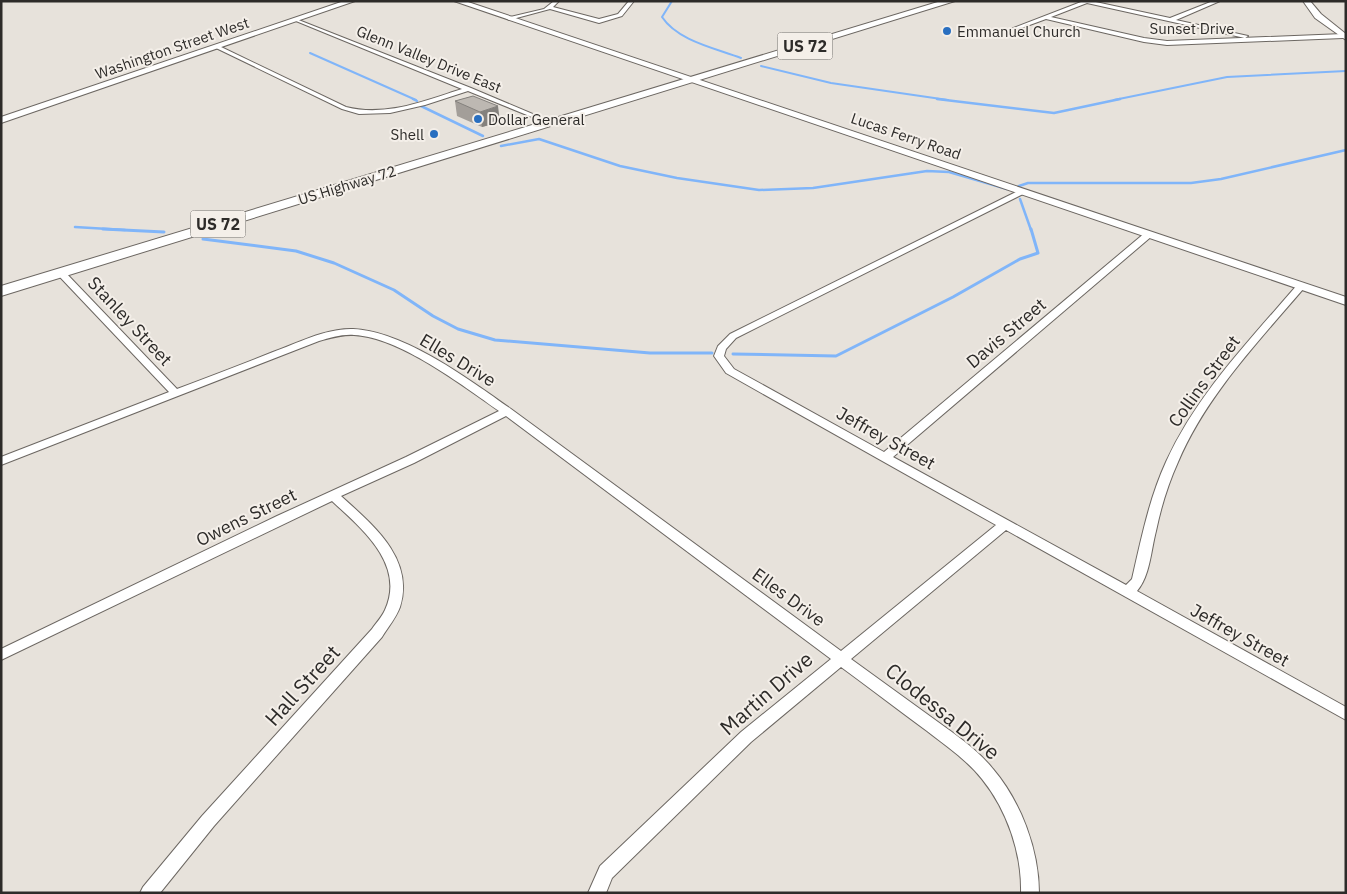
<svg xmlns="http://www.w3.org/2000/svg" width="1347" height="894" font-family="'IBM Plex Sans',sans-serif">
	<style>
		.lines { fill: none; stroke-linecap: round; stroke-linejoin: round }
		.stream-far2 { stroke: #80b5f9; stroke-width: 2 }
		.stream-far1 { stroke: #80b5f9; stroke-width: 2.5 }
		.stream { stroke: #80b5f9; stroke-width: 3 }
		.street-casing { stroke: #6c6762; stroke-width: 2 }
		.secondary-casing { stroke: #6c6762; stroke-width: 2 }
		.highway-casing { stroke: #6c6762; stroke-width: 2 }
		.street { fill: #fff; fill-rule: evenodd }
		.secondary { fill: #fff; fill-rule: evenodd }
		.highway { fill: #fff; fill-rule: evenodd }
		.wall { fill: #a39e99 }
		.shaded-wall { fill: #84817d }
		.building { fill: #bdb8b2; stroke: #84817d }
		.poi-dot { fill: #296fc0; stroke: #f4efe9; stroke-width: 2 }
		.labels { text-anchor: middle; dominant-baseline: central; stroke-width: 4; stroke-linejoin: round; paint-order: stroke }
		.far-street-label { font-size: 15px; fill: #2d2b29; stroke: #f4efe9 }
		.far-poi-label { font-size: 15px; fill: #2d2b29; stroke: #f4efe9; text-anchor: start }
		.shield { fill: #f4efe9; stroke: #696663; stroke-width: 1 }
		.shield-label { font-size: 16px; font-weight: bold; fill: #2d2b29 }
		.street-label { font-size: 18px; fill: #2d2b29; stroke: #f4efe9 }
		.near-street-label { font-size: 21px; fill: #2d2b29; stroke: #f4efe9 }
	</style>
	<rect width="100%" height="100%" fill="#e7e2db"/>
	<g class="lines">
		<g class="stream-far2">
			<path d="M 672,1 L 662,17 C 678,41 715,48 741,58"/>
			<path d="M 310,53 L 416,100"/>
			<path d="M 761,66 L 831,83 L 948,100"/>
			<path d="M 1114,100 L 1227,77 L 1346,71"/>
		</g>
		<g class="stream-far1">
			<path d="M 413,99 L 417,101"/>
			<path d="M 937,99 L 1054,113 L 1120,99"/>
			<path d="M 421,106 L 483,136"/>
			<path d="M 501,146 L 539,139 L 620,166 L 677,178 L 759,190 L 813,188 L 927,171 L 949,172 L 1007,189"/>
			<path d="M 1019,186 L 1028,183 L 1191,183 L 1221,179 L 1346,150"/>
			<path d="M 1020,199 L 1031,230"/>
			<path d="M 75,227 L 125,230"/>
		</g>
		<g class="stream">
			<path d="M 103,229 L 164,232"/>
			<path d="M 203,239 L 296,251 L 334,263 L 394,290 L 433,316 L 458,329 L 495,340 L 650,353 L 712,353"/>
			<path d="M 733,354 L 836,356 L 953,297 L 1020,259 L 1038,253 L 1031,229"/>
		</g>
		<g class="street-casing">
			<g id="street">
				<path d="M 554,1 L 559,1 L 553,7 L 599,19 L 618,14 L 629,1 L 634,1 L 622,16 L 599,23 L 550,9 L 509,20 L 506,18 L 544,9 Z"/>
				<path d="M 1080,1 L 1091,1 L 1170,18 L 1213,1 L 1220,1 L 1176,20 L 1248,36 L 1245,38 L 1087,3 L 1051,17 L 1144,38 L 1167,41 L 1343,34 L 1346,36 L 1343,38 L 1167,45 L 1144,42 L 1046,19 L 1016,30 L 1011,29 L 1081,2 Z"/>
				<path d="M 296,19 L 471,88 L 554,123 L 549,124 L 468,91 L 425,105 L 390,113 L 359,114 L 342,109 L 214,47 L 219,46 L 346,107 C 386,117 424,101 462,89 L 296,21 Z"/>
				<path d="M 1022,189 L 1026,191 L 1025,193 L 736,338 L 726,349 L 724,356 L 734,369 L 884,452 L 1146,232 L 1152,232 L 1152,236 L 893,457 L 1126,585 L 1132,579 C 1141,540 1149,499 1166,462 C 1197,394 1250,340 1298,284 L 1304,284 L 1304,288 C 1258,342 1206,396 1178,462 C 1168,484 1161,507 1156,531 C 1151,550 1150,576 1137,591 L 1346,707 L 1346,720 L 1006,530 L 851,659 C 880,680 909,701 938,722 C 957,736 978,750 993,769 C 1021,802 1039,850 1039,893 L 1021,893 C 1022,853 1007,810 982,779 C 967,760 946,746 927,731 C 898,710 870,688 841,667 L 751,742 L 612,878 L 606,893 L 588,893 L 600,866 L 741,732 L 831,659 L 506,416 L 414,463 L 341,496 C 373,525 415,559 400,607 C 396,618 388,627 382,637 L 214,826 L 160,893 L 140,893 L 143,887 L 202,816 L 372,629 C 376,623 382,617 385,610 C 406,564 361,528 332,501 L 1,660 L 1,649 L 277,516 L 406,457 L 499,411 C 462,385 399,337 354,335 C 342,334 330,338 319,341 L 1,465 L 1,457 L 169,392 L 58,275 L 58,271 L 64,271 L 177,389 C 209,377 241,365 273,352 C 298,343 326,328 353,329 C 404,331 470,380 511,409 L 841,651 L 996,525 L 726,373 L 714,356 L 718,346 L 730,334 Z"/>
			</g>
		</g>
		<g class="secondary-casing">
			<g id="secondary">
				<path d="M 344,1 L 355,1 L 1,123 L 1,117 Z"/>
				<path d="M 454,1 L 465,1 L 1346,297 L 1346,305 Z"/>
				<path d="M 1303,1 L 1310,1 L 1321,14 L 1346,34 L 1346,40 L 1315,18 Z"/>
			</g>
		</g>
		<g class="highway-casing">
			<path id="highway" d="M 941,1 L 955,1 L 1,296 L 1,286 Z"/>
		</g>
		<use href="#street" class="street"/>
		<use href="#secondary" class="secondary"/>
		<use href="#highway" class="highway"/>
	</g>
	<path class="wall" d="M 473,96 L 500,122 L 482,127 L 457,116 L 455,101 Z"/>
	<path class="shaded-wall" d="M 498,106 L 500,122 L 482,127 L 480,112 Z"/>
	<path class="building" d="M 473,96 L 498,106 L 480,112 L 455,101 Z"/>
	<g class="poi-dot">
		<circle cx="947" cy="31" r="5"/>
		<circle cx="478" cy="119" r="5"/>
		<circle cx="434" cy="134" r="5"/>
	</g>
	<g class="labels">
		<g class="far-street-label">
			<text x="1192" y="28">Sunset Drive</text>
			<text transform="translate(172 48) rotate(-19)">Washington Street West</text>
			<text transform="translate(429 59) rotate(22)">Glenn Valley Drive East</text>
			<text transform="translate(906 136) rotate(19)">Lucas Ferry Road</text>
			<text transform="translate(347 185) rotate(-17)">US Highway 72</text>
		</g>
		<g class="far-poi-label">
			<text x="957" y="31">Emmanuel Church</text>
			<text x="488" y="119">Dollar General</text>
			<text x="424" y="134" text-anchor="end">Shell</text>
		</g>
		<g class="shield">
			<rect x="777.5" y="32.5" width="55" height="27" rx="4"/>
			<rect x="190.5" y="210.5" width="55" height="27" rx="4"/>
		</g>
		<g class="shield-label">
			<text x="805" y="46">US 72</text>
			<text x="218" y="224">US 72</text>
		</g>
		<g class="street-label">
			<text transform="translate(130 321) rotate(47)">Stanley Street</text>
			<text transform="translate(1006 333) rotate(-40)">Davis Street</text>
			<text transform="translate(458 360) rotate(31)">Elles Drive</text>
			<text transform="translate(1204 381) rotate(-54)">Collins Street</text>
			<text transform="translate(886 438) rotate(29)">Jeffrey Street</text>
			<text transform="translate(246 517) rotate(-26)">Owens Street</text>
			<text transform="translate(789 597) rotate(36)">Elles Drive</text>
			<text transform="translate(1240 635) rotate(29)">Jeffrey Street</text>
		</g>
		<g class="near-street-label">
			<text transform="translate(302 685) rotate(-48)">Hall Street</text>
			<text transform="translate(766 693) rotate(-41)">Martin Drive</text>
			<text transform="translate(943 711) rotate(39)">Clodessa Drive</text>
		</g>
	</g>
	<rect width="1347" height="894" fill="none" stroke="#2d2b29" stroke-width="5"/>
</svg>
